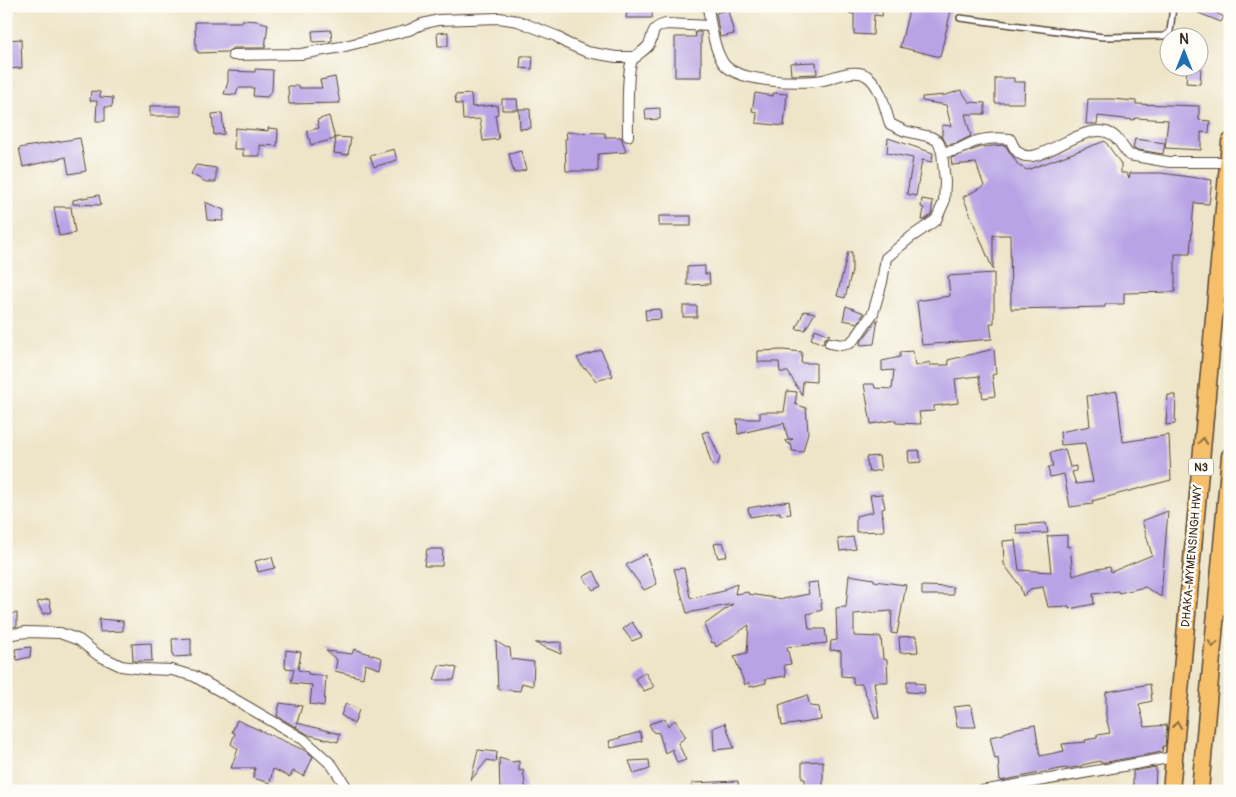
<svg xmlns="http://www.w3.org/2000/svg" width="1236" height="797" font-family="Pangolin,sans-serif">
	<style>
		.building { fill: #b7a3e5 }
		.lines { fill: none; stroke-linecap: round; stroke-linejoin: round }
		.service-casing { stroke: #564638; stroke-width: 8 }
		.minor-casing { stroke: #564638; stroke-width: 12 }
		.trunk-casing { stroke: #564638; stroke-width: 19 }
		.service { stroke: #fff; stroke-width: 5 }
		.minor { stroke: #fff; stroke-width: 10 }
		.trunk { stroke: #f6c06b; stroke-width: 16 }
		.oneway { stroke: #8f6e41 }
		.labels { text-anchor: middle; dominant-baseline: central; stroke-width: 5; stroke-linejoin: round; paint-order: stroke }
		.shield { fill: #fdfcf7; stroke: #75695f; stroke-width: 1 }
		.shield-label { font-size: 11px; font-weight: bold; fill: #3b2a1e }
		.street-label { font-size: 12px; fill: #3b2a1e; stroke: #fdfcf7 }
	</style>
	<rect width="100%" height="100%" fill="#fdfcf7"/>
	<filter id="ink" filterUnits="userSpaceOnUse"><feTurbulence type="fractalNoise" baseFrequency=".02" numOctaves="2"/><feDisplacementMap in="SourceGraphic" scale="10" xChannelSelector="R" yChannelSelector="G"/><feConvolveMatrix kernelMatrix="1 2 1 2 8 2 1 2 1" color-interpolation-filters="sRGB"/></filter>
	<filter id="wash" filterUnits="userSpaceOnUse"><feTurbulence type="fractalNoise" baseFrequency=".0096" numOctaves="4" result="noise"/><feDisplacementMap in="SourceGraphic" scale="20" xChannelSelector="R" yChannelSelector="G"/><feGaussianBlur stdDeviation="1.12" result="paint"/><feColorMatrix in="noise" values="0 0 0 0 0 0 0 0 0 0 0 0 0 0 0 0 0 1.4 0 .05"/><feComposite in="paint" operator="in"/></filter>
	<g filter="url(#wash)">
		<rect width="100%" height="100%" fill="#eee5c8"/>
		<g id="blocks">
			<g class="building">
				<path d="M 628,6 L 653,6 L 652,18 L 626,18 Z"/>
				<path d="M 850,6 L 883,7 L 882,16 L 874,15 L 873,35 L 854,34 L 854,14 L 849,13 Z"/>
				<path d="M 910,6 L 952,6 L 940,57 L 900,47 Z"/>
				<path d="M 1181,6 L 1203,6 L 1224,17 L 1221,22 Z"/>
				<path d="M 728,10 L 734,34 L 720,37 L 716,13 Z"/>
				<path d="M 242,20 L 257,21 L 268,24 L 265,48 L 233,48 L 227,52 L 198,53 L 198,51 L 196,51 L 195,22 L 242,22 Z"/>
				<path d="M 331,30 L 332,41 L 313,42 L 312,31 Z"/>
				<path d="M 448,32 L 448,46 L 438,46 L 437,33 Z"/>
				<path d="M 695,32 L 701,32 L 701,77 L 675,77 L 675,37 L 696,37 Z"/>
				<path d="M 21,39 L 22,68 L 6,69 L 6,40 Z"/>
				<path d="M 521,56 L 533,56 L 532,69 L 520,68 Z"/>
				<path d="M 816,62 L 817,74 L 791,75 L 790,63 Z"/>
				<path d="M 1187,68 L 1201,68 L 1200,84 L 1186,83 Z"/>
				<path d="M 255,69 L 273,70 L 272,90 L 267,97 L 253,96 L 254,88 L 238,88 L 236,95 L 224,94 L 228,82 L 228,71 L 255,72 Z"/>
				<path d="M 335,77 L 340,103 L 289,104 L 288,86 L 299,86 L 299,88 L 322,88 L 320,80 Z"/>
				<path d="M 995,78 L 1014,78 L 1014,82 L 1025,82 L 1024,103 L 995,103 Z"/>
				<path d="M 961,90 L 969,102 L 985,103 L 985,114 L 965,114 L 971,136 L 957,143 L 947,145 L 942,136 L 942,125 L 951,126 L 946,105 L 922,101 L 922,97 L 946,95 Z"/>
				<path d="M 91,91 L 100,92 L 100,97 L 113,98 L 112,107 L 105,107 L 105,121 L 96,121 L 97,101 L 90,101 Z"/>
				<path d="M 755,93 L 773,96 L 773,93 L 787,94 L 784,126 L 756,123 L 757,112 L 752,111 Z"/>
				<path d="M 471,94 L 472,107 L 497,105 L 498,114 L 495,115 L 499,139 L 483,141 L 480,119 L 463,120 L 462,104 L 456,104 L 455,95 Z"/>
				<path d="M 502,99 L 517,99 L 518,110 L 502,110 Z"/>
				<path d="M 1088,99 L 1112,99 L 1136,101 L 1136,104 L 1199,106 L 1199,120 L 1210,121 L 1209,133 L 1201,132 L 1201,150 L 1165,148 L 1168,120 L 1135,118 L 1134,120 L 1098,116 L 1097,124 L 1086,124 Z"/>
				<rect x="150" y="106" width="31" height="10"/>
				<path d="M 660,108 L 660,119 L 646,120 L 645,109 Z"/>
				<path d="M 519,109 L 530,109 L 531,128 L 520,129 Z"/>
				<path d="M 222,113 L 224,134 L 214,135 L 212,114 Z"/>
				<path d="M 329,116 L 335,139 L 311,145 L 307,131 L 319,128 L 317,120 Z"/>
				<path d="M 235,128 L 268,131 L 268,128 L 278,129 L 277,146 L 260,145 L 260,156 L 243,156 L 243,149 L 234,149 Z"/>
				<path d="M 566,132 L 605,133 L 605,137 L 621,137 L 626,152 L 598,154 L 598,171 L 566,171 L 565,139 L 567,138 Z"/>
				<path d="M 336,137 L 351,138 L 348,155 L 334,153 Z"/>
				<path d="M 80,138 L 86,171 L 69,174 L 66,157 L 23,167 L 19,148 Z"/>
				<path d="M 888,138 L 933,153 L 932,162 L 922,160 L 916,196 L 907,194 L 913,158 L 887,153 Z"/>
				<path d="M 1135,139 L 1165,143 L 1163,154 L 1133,149 Z"/>
				<path d="M 1105,141 L 1121,164 L 1121,173 L 1126,173 L 1129,178 L 1130,173 L 1161,173 L 1212,180 L 1209,204 L 1194,203 L 1190,254 L 1175,254 L 1175,292 L 1124,293 L 1124,304 L 1105,304 L 1105,307 L 1011,309 L 1010,235 L 993,235 L 993,270 L 963,197 L 984,186 L 976,163 L 952,165 L 951,158 L 981,147 L 1005,145 L 1019,166 L 1027,170 Z"/>
				<path d="M 394,149 L 397,160 L 374,167 L 370,156 Z"/>
				<path d="M 521,151 L 526,170 L 514,173 L 509,154 Z"/>
				<path d="M 196,165 L 216,168 L 216,182 L 206,182 L 191,174 Z"/>
				<path d="M 99,195 L 101,205 L 73,204 L 73,200 Z"/>
				<path d="M 922,199 L 933,201 L 931,215 L 924,220 L 922,220 L 924,208 L 921,207 Z"/>
				<path d="M 205,202 L 224,210 L 223,221 L 207,220 Z"/>
				<path d="M 54,207 L 71,207 L 75,233 L 59,236 Z"/>
				<rect x="659" y="216" width="32" height="10"/>
				<path d="M 848,252 L 852,252 L 852,271 L 845,298 L 837,296 Z"/>
				<path d="M 705,266 L 705,274 L 709,274 L 710,284 L 687,285 L 687,267 Z"/>
				<path d="M 994,273 L 994,323 L 990,323 L 992,339 L 922,345 L 917,301 L 950,296 L 948,276 Z"/>
				<rect x="683" y="306" width="14" height="11"/>
				<path d="M 846,306 L 864,313 L 858,323 L 843,320 Z"/>
				<path d="M 660,309 L 661,319 L 646,320 L 645,310 Z"/>
				<path d="M 804,311 L 815,313 L 805,330 L 796,329 Z"/>
				<path d="M 878,319 L 874,344 L 860,345 L 861,342 Z"/>
				<path d="M 815,329 L 830,335 L 824,339 L 823,344 L 811,339 Z"/>
				<path d="M 994,349 L 996,374 L 992,375 L 995,396 L 983,398 L 979,376 L 955,379 L 958,403 L 934,406 L 934,411 L 919,412 L 921,424 L 896,423 L 896,420 L 871,424 L 864,384 L 874,384 L 875,388 L 892,389 L 894,370 L 882,371 L 882,361 L 900,357 L 900,352 L 913,351 L 915,366 L 930,362 L 930,365 L 949,365 L 948,360 Z"/>
				<path d="M 601,350 L 613,376 L 596,381 L 586,368 L 584,369 L 577,358 Z"/>
				<path d="M 783,350 L 802,352 L 801,363 L 816,363 L 816,382 L 803,381 L 802,395 L 788,372 L 780,372 L 779,362 L 758,362 L 758,351 Z"/>
				<path d="M 787,391 L 797,392 L 795,404 L 806,408 L 808,432 L 803,452 L 792,451 L 792,446 L 785,441 L 793,439 L 788,439 L 784,423 L 738,434 L 737,419 L 760,419 L 760,412 L 784,412 Z"/>
				<path d="M 1117,391 L 1123,442 L 1169,435 L 1171,480 L 1092,501 L 1093,504 L 1070,507 L 1064,474 L 1050,477 L 1048,467 L 1053,467 L 1050,453 L 1065,449 L 1070,467 L 1076,466 L 1076,471 L 1072,472 L 1076,484 L 1093,482 L 1085,443 L 1061,445 L 1060,432 L 1090,426 L 1087,396 Z"/>
				<path d="M 1168,395 L 1176,395 L 1175,424 L 1166,425 Z"/>
				<path d="M 708,431 L 720,458 L 718,464 L 712,465 L 702,433 Z"/>
				<path d="M 919,450 L 921,462 L 909,463 L 908,451 Z"/>
				<path d="M 879,456 L 881,470 L 869,472 L 866,457 Z"/>
				<path d="M 882,494 L 885,508 L 882,509 L 884,531 L 856,532 L 856,516 L 873,512 L 870,495 Z"/>
				<path d="M 789,501 L 791,514 L 780,515 L 780,512 L 750,517 L 748,508 Z"/>
				<path d="M 1168,511 L 1161,597 L 1145,587 L 1119,593 L 1118,591 L 1093,594 L 1094,604 L 1069,609 L 1069,606 L 1048,607 L 1043,587 L 1030,589 L 1023,596 L 1020,586 L 1004,564 L 1003,541 L 1015,540 L 1019,570 L 1051,572 L 1047,536 L 1067,535 L 1067,547 L 1070,546 L 1073,576 L 1092,570 L 1110,567 L 1111,572 L 1152,555 L 1142,521 Z"/>
				<path d="M 1046,523 L 1048,533 L 1017,534 L 1016,525 Z"/>
				<path d="M 853,537 L 856,549 L 840,551 L 838,539 Z"/>
				<path d="M 723,542 L 727,556 L 718,558 L 714,544 Z"/>
				<path d="M 427,549 L 443,549 L 442,566 L 424,566 Z"/>
				<path d="M 646,554 L 657,584 L 644,590 L 626,565 Z"/>
				<path d="M 272,557 L 275,568 L 258,572 L 255,561 Z"/>
				<path d="M 684,568 L 690,597 L 693,598 L 724,591 L 724,589 L 737,584 L 735,594 L 748,592 L 748,594 L 783,599 L 809,594 L 807,583 L 818,582 L 822,610 L 807,614 L 809,629 L 825,629 L 827,643 L 787,647 L 791,664 L 784,665 L 786,676 L 766,679 L 766,683 L 750,687 L 748,682 L 745,685 L 734,656 L 747,653 L 749,625 L 716,647 L 714,642 L 712,643 L 704,625 L 733,604 L 687,613 L 674,569 Z"/>
				<path d="M 594,571 L 601,586 L 593,590 L 583,577 Z"/>
				<path d="M 849,575 L 874,579 L 874,581 L 906,585 L 897,634 L 891,633 L 892,611 L 854,614 L 854,636 L 881,637 L 883,659 L 887,660 L 888,682 L 874,682 L 879,718 L 875,718 L 862,684 L 853,684 L 853,677 L 841,676 L 841,651 L 830,650 L 831,641 L 837,640 L 836,608 L 846,607 Z"/>
				<path d="M 922,586 L 953,587 L 953,595 L 922,595 Z"/>
				<path d="M 49,599 L 52,612 L 43,614 L 37,602 Z"/>
				<path d="M 17,613 L 17,626 L 11,627 L 6,619 L 6,614 Z"/>
				<path d="M 99,619 L 123,621 L 123,631 L 100,632 Z"/>
				<path d="M 632,622 L 642,637 L 632,641 L 623,629 Z"/>
				<path d="M 916,636 L 918,652 L 900,653 L 899,637 Z"/>
				<path d="M 191,638 L 191,656 L 173,657 L 172,639 Z"/>
				<path d="M 496,641 L 505,647 L 510,648 L 511,659 L 534,662 L 533,686 L 522,683 L 520,691 L 498,689 Z"/>
				<path d="M 561,642 L 561,654 L 535,643 Z"/>
				<path d="M 151,643 L 152,661 L 133,661 L 132,644 Z"/>
				<path d="M 31,647 L 30,657 L 17,660 L 15,649 Z"/>
				<path d="M 354,649 L 382,658 L 380,669 L 365,664 L 363,678 L 335,671 L 337,660 L 326,651 L 352,654 Z"/>
				<path d="M 286,650 L 301,652 L 298,670 L 308,672 L 308,674 L 326,676 L 324,706 L 310,704 L 312,685 L 291,683 L 294,669 L 285,668 Z"/>
				<path d="M 439,665 L 450,666 L 457,668 L 454,680 L 434,680 Z"/>
				<path d="M 645,672 L 654,687 L 644,691 L 635,679 Z"/>
				<path d="M 907,681 L 916,681 L 916,683 L 924,684 L 925,693 L 907,692 Z"/>
				<path d="M 1150,684 L 1152,701 L 1139,704 L 1145,727 L 1167,725 L 1165,746 L 1163,746 L 1162,752 L 1101,763 L 1100,761 L 1082,765 L 1082,766 L 1066,769 L 1065,768 L 1000,781 L 998,758 L 995,759 L 990,737 L 1004,734 L 1004,733 L 1018,728 L 1035,725 L 1040,756 L 1064,751 L 1062,744 L 1086,742 L 1085,740 L 1097,738 L 1097,735 L 1110,733 L 1106,717 L 1106,692 Z"/>
				<path d="M 807,695 L 810,706 L 819,707 L 821,720 L 782,726 L 779,705 Z"/>
				<path d="M 280,703 L 302,706 L 297,723 L 340,734 L 338,742 L 309,735 L 296,727 L 297,725 L 296,727 L 294,726 L 277,716 Z"/>
				<path d="M 346,703 L 359,710 L 354,724 L 341,715 Z"/>
				<path d="M 971,705 L 976,727 L 957,727 L 954,707 Z"/>
				<path d="M 665,719 L 668,726 L 675,720 L 686,737 L 678,743 L 686,760 L 677,763 L 672,749 L 665,753 L 659,733 L 653,732 L 649,724 Z"/>
				<path d="M 237,720 L 308,752 L 313,757 L 304,776 L 293,771 L 290,777 L 273,769 L 270,783 L 253,778 L 255,768 L 231,768 L 238,749 L 231,744 L 235,733 L 232,732 Z"/>
				<path d="M 725,723 L 734,748 L 714,750 L 713,728 Z"/>
				<path d="M 640,732 L 642,741 L 611,748 L 609,741 Z"/>
				<path d="M 478,750 L 497,752 L 496,762 L 487,760 L 471,780 Z"/>
				<path d="M 499,758 L 512,762 L 519,761 L 519,771 L 523,770 L 526,791 L 500,791 Z"/>
				<path d="M 649,760 L 650,769 L 634,774 L 629,761 Z"/>
				<path d="M 823,761 L 823,791 L 806,791 L 805,779 L 802,779 L 802,762 Z"/>
				<path d="M 1156,767 L 1155,791 L 1133,791 L 1133,771 Z"/>
				<path d="M 738,781 L 739,791 L 692,791 L 692,783 Z"/>
			</g>
		</g>
	</g>
	<g filter="url(#ink)">
		<use href="#blocks" fill-opacity="0" stroke="#564638" stroke-width="1"/>
		<g class="lines">
			<g class="service-casing">
				<path id="service" d="M 960,18 L 1103,37 L 1164,36 L 1170,32 L 1173,6"/>
			</g>
			<g class="minor-casing">
				<g id="minor">
					<path d="M 708,6 C 710,23 714,47 722,61 C 733,83 802,84 823,80 C 836,77 855,68 867,76 C 881,86 885,108 890,124 L 905,131 L 931,137 L 938,141 L 942,152 C 963,152 965,143 981,140 C 990,138 1000,138 1010,139 C 1012,143 1014,149 1018,152 C 1037,172 1087,114 1114,136 C 1120,141 1124,149 1129,155 L 1169,162 L 1228,162"/>
					<path d="M 233,55 L 301,54 L 341,47 L 409,30 L 422,24 L 438,20 L 499,18 L 518,21 L 556,36 L 566,43 L 587,52 L 616,57 L 636,57"/>
					<path d="M 628,136 C 628,121 626,68 633,59 C 637,54 644,51 648,46 C 655,37 648,28 666,24 L 711,26"/>
					<path d="M 830,343 L 841,345 L 850,343 L 857,336 L 873,313 L 882,282 L 886,258 L 911,237 L 936,220 L 944,202 L 945,182 L 942,152"/>
					<path d="M 6,635 L 26,632 L 60,633 L 79,640 L 98,655 L 121,666 L 144,669 L 172,670 L 194,676 L 303,739 L 332,765 L 349,791"/>
					<path d="M 982,791 L 1174,757"/>
				</g>
			</g>
			<g class="trunk-casing">
				<g id="trunk">
					<path d="M 1171,791 L 1230,142"/>
					<path d="M 1200,791 L 1230,456"/>
				</g>
			</g>
			<use href="#service" class="service"/>
			<use href="#minor" class="minor"/>
			<use href="#trunk" class="trunk"/>
		</g>
		<defs><path id="oneway-chevron" d="M-2-3.5L2.5 0L-2 3.5" fill="none" stroke-width="1.6" stroke-linecap="round" stroke-linejoin="round" transform="scale(1.25)"/></defs>
		<g class="oneway">
			<use href="#oneway-chevron" transform="translate(1203 441) rotate(-85)"/>
			<use href="#oneway-chevron" transform="translate(1213 644) rotate(95)"/>
			<use href="#oneway-chevron" transform="translate(1177 725) rotate(-85)"/>
		</g>
	</g>
	<g class="labels">
		<rect class="shield" x="1188.5" y="458.5" width="25" height="17" rx="4"/>
		<g class="shield-label">
			<text x="1201" y="467">N3</text>
		</g>
		<g class="street-label">
			<text transform="translate(1192 556) rotate(-85)">DHAKA-MYMENSINGH HWY</text>
		</g>
	</g>
	<rect width="1236" height="797" fill="none" stroke="#fdfcf7" stroke-width="25"/>
	<g transform="translate(1184 52)"><circle r="24" fill="#fdfcf7" stroke="#afa8a0"/>
	<path d="M0-4L9 19L0 12L-9 19Z" fill="#1f6fb2"/>
	<text y="-8" font-size="14" font-weight="bold" text-anchor="middle" fill="#3b2a1e">N</text>
	</g>
</svg>
